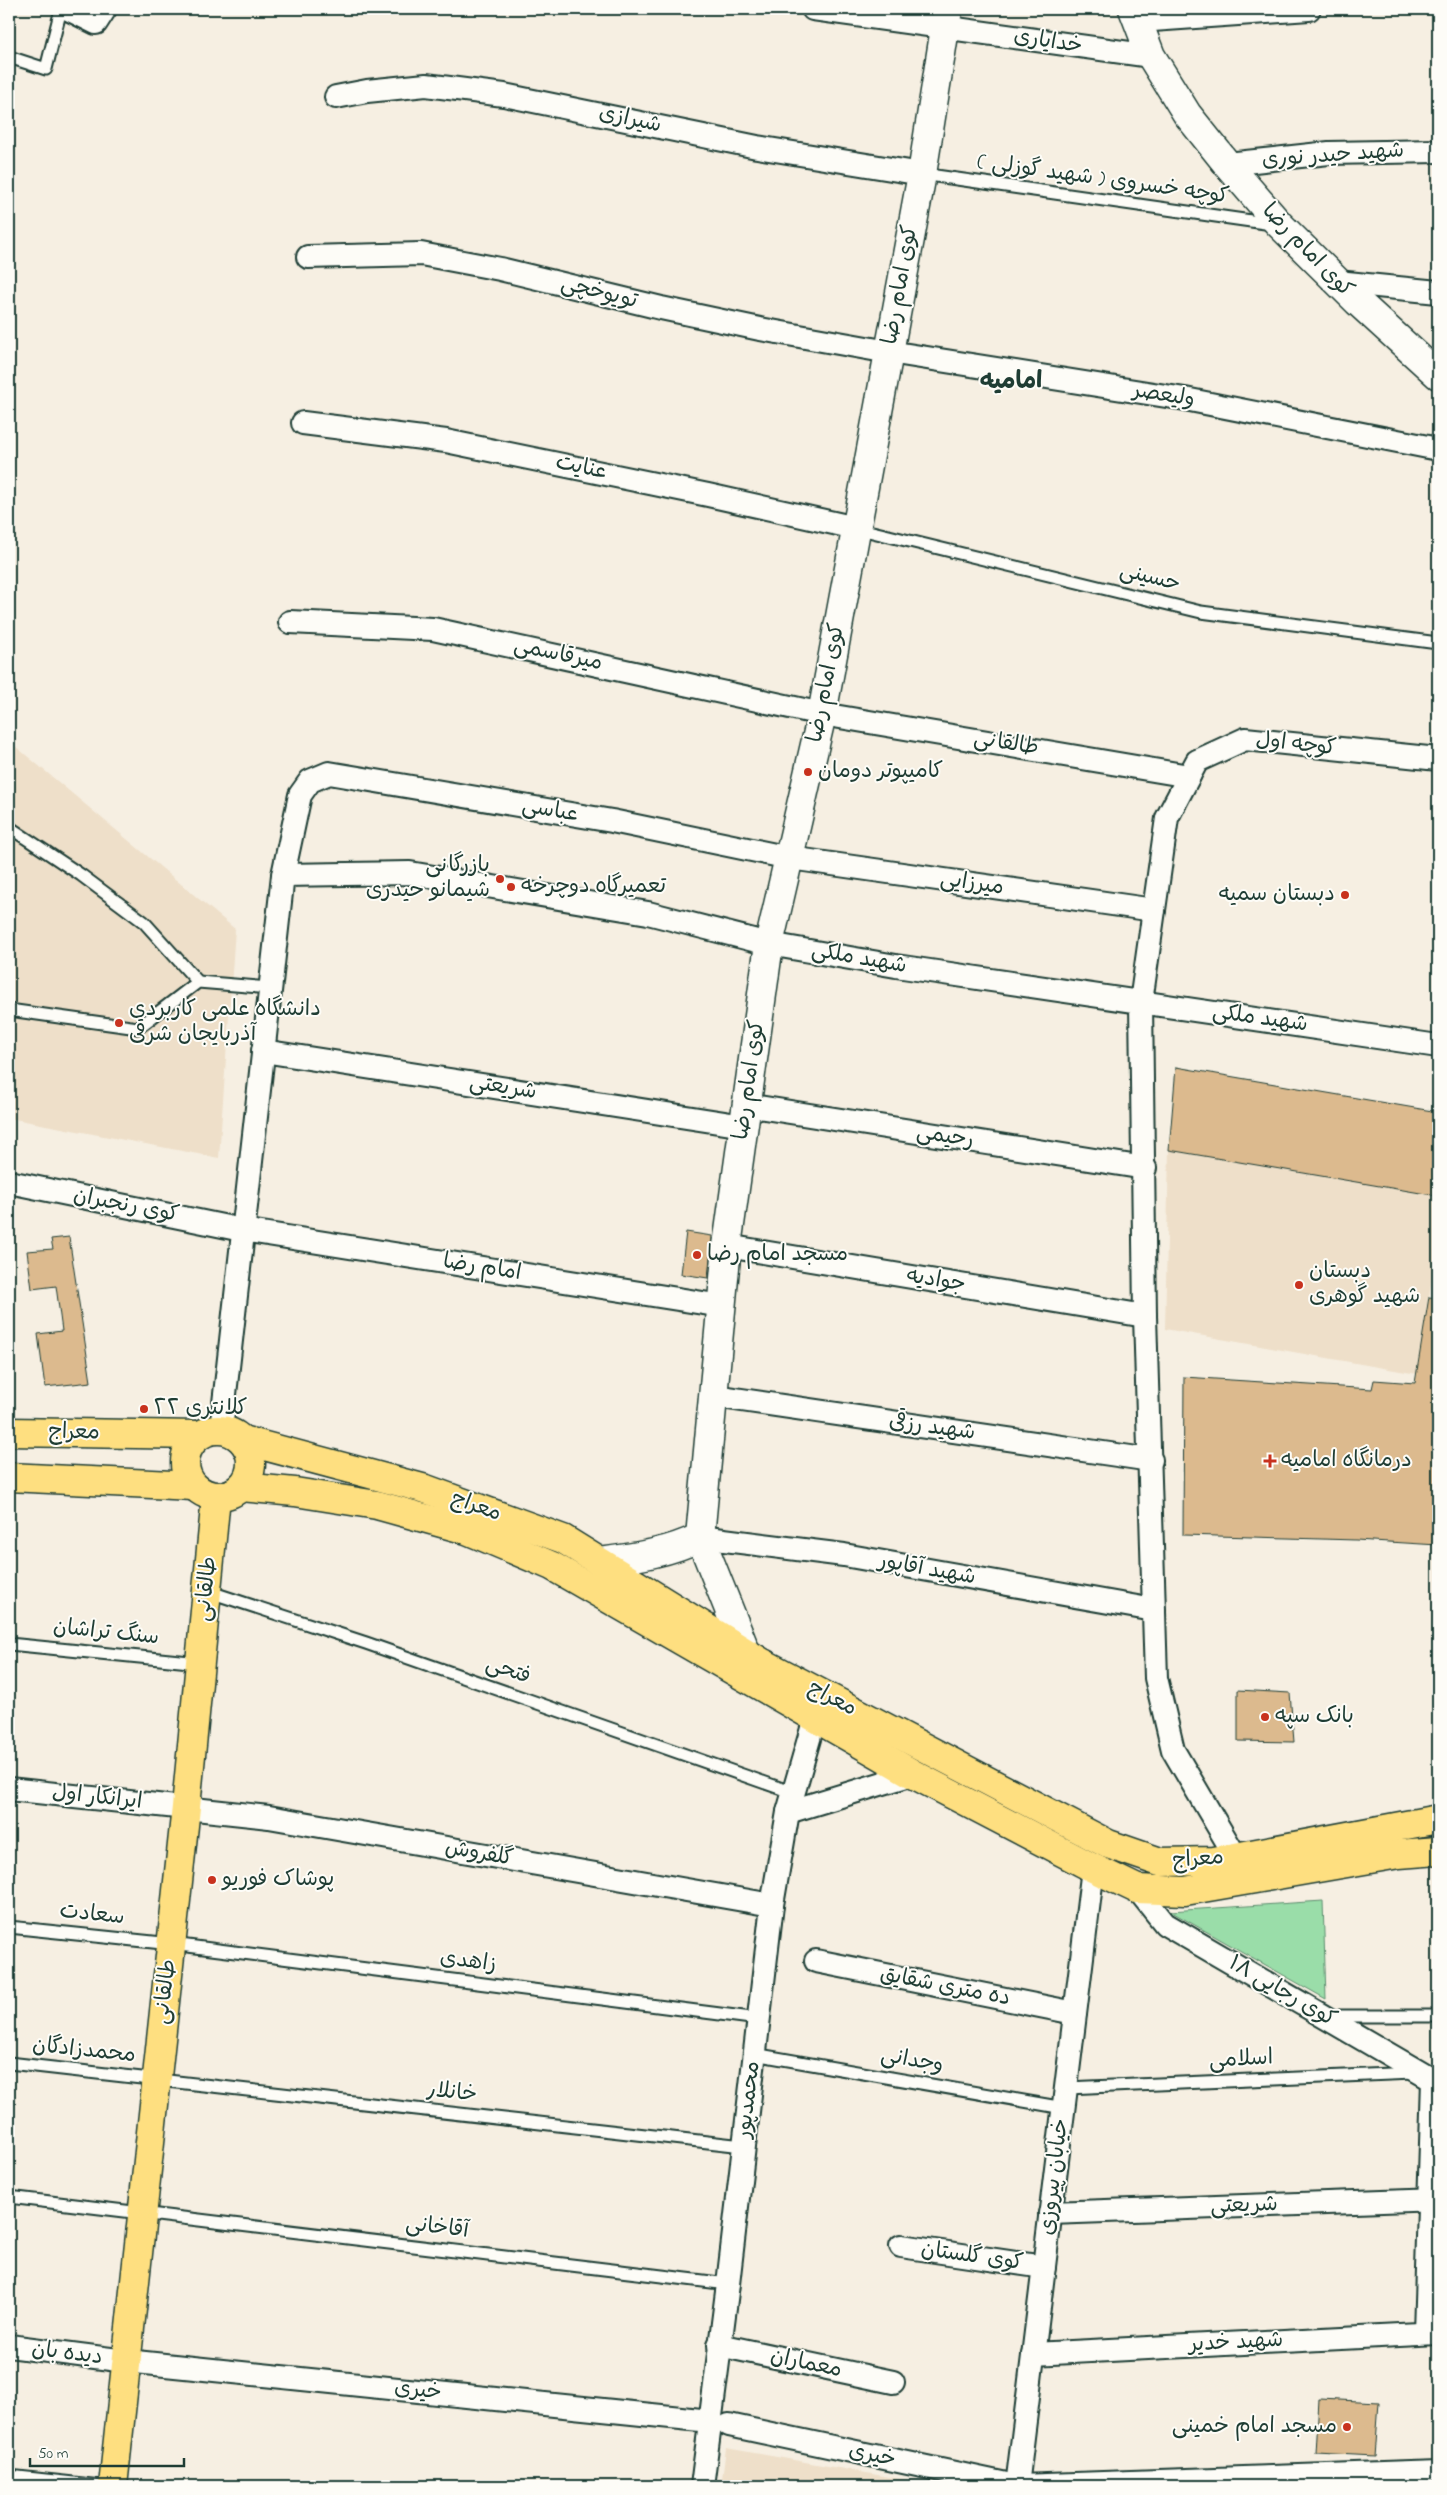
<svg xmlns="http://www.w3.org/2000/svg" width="1447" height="2495" font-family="'Indie Flower','Playpen Sans Arabic',sans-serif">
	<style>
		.built { fill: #eedfc9 }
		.green { fill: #9adda9; stroke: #5c8d6e }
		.building { fill: #dcba8e; stroke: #1f3d34 }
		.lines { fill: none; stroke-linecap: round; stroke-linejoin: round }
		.service-casing { stroke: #1f3d34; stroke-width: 15 }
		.minor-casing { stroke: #1f3d34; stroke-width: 26 }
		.tertiary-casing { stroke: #1f3d34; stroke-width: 31 }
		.primary-casing { stroke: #1f3d34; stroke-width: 31 }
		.service { stroke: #fdfcf7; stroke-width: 11 }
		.minor { stroke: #fdfcf7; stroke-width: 22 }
		.tertiary { stroke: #fdfcf7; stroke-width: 28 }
		.primary { stroke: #fedf80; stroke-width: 28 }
		.poi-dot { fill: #c8321e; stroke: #fdfcf7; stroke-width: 2 }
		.labels { text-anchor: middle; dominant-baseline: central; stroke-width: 4; stroke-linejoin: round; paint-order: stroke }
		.street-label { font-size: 22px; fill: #1f3d34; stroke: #fdfcf7 }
		.poi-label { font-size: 22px; fill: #1f3d34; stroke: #fdfcf7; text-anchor: start }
		.neighbourhood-label { font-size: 24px; font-weight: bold; fill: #1f3d34; stroke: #fdfcf7 }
	</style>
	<rect width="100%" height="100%" fill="#f6efe2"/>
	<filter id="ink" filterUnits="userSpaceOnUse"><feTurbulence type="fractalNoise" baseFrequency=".02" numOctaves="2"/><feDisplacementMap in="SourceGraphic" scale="10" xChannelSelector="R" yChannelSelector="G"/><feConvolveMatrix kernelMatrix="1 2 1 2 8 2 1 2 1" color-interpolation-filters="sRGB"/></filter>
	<g filter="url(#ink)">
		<g class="built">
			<path d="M 9,741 L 235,929 L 219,1158 L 9,1118 Z"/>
			<path d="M 1169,1150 L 1438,1196 L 1438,1240 L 1417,1374 L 1165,1329 Z"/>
			<path d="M 726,2448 L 939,2486 L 721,2486 Z"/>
		</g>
		<path class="green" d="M 1323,1901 L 1326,1999 L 1170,1911 Z"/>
		<g class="building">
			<path d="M 1176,1067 L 1438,1112 L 1438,1196 L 1169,1150 Z"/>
			<path d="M 686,1232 L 712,1236 L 708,1278 L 681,1274 Z"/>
			<path d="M 69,1237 L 91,1382 L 45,1387 L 38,1334 L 62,1331 L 56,1286 L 32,1289 L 27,1251 L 53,1249 L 51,1239 Z"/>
			<path d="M 1429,1297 L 1438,1298 L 1438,1545 L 1356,1540 L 1183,1535 L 1184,1377 L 1372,1389 L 1374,1380 L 1415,1383 Z"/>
			<path d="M 1238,1690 L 1290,1693 L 1294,1742 L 1238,1741 Z"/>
			<path d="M 1319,2399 L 1379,2402 L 1375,2456 L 1316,2453 Z"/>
		</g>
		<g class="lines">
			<g class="service-casing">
				<g id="service">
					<path d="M 9,57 L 46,69 L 61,9"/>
					<path d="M 922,174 L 1272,224"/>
					<path d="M 856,528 L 1201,612 L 1438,643"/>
					<path d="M 9,827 L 81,875 L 144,922 L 198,982"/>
					<path d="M 9,1010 L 138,1028 L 198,982 L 270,988"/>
					<path d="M 207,1591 L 366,1643 L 794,1793"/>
					<path d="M 9,1644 L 200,1663"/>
					<path d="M 9,1927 L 172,1944 L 759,2019"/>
					<path d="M 1330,2016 L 1438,2016"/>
					<path d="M 754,2054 L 1064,2108"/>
					<path d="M 9,2063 L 743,2146"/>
					<path d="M 1067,2088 L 1413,2073"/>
					<path d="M 9,2197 L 728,2284"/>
					<path d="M 9,2476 L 101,2486"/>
				</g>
			</g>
			<g class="minor-casing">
				<g id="minor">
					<path d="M 68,9 L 96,23 L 105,9"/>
					<path d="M 813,9 L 1151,56"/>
					<path d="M 1138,21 L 1309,9"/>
					<path d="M 336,97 L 367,91 L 426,85 L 504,95 L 757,147 L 922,174"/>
					<path d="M 1227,164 L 1329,153 L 1438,151"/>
					<path d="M 308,257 L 421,254 L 500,269 L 661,308 L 760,329 L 889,352 L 1185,399 L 1438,449"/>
					<path d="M 1337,282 L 1438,292"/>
					<path d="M 303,423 L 446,441 L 708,495 L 856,528"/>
					<path d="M 290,622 L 433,629 L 822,714 L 1189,776"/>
					<path d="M 283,875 L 410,873 L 648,913 L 769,944 L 896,966 L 1438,1046"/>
					<path d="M 263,1051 L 744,1126"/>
					<path d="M 746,1105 L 1145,1168"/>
					<path d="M 9,1182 L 242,1230 L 722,1306"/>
					<path d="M 727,1246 L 1145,1316"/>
					<path d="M 714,1396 L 1151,1460"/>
					<path d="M 221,1430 L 283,875 L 300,795 L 310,781 L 329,773 L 612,821 L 790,858 L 1154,910"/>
					<path d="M 700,1537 L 844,1555 L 1154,1610"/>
					<path d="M 9,1789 L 269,1817 L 772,1905"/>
					<path d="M 788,1812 L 913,1774"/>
					<path d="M 1236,1857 L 1173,1750 L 1156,1678 L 1145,1316 L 1141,1002 L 1167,818 L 1197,761 L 1245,739 L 1438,759"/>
					<path d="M 1137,1889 L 1165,1924 L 1438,2083"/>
					<path d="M 816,1961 L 1075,2013"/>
					<path d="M 1050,2213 L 1438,2199"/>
					<path d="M 901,2246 L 1044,2267"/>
					<path d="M 1425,2333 L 1433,2080"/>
					<path d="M 719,2345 L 893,2382"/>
					<path d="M 9,2346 L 126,2361 L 710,2421"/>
					<path d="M 1033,2354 L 1438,2333"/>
					<path d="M 729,2425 L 1016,2486"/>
					<path d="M 702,2486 L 728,2284 L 772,1905 L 788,1812 L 815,1718"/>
					<path d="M 1017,2486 L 1093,1868"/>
					<path d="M 1019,2486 L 1438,2471"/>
				</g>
			</g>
			<g class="tertiary-casing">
				<g id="tertiary">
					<path d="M 1133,9 L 1151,56 L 1187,114 L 1227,164 L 1279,224 L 1358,302 L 1438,375"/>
					<path d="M 600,1562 C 635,1557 668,1553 700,1537"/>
					<path d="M 746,1652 L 700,1537 L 727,1246 L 769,944 L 822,714 L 922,174 L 948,9"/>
				</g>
			</g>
			<g class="primary-casing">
				<g id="primary">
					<circle cx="218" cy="1463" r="33"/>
					<path d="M 9,1432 L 199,1435"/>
					<path d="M 242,1440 L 426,1489 L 563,1539 L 761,1662 L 1108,1844 L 1160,1862 L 1214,1861 L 1438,1819"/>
					<path d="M 9,1477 L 193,1486"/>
					<path d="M 241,1487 L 295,1492 L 377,1505 L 467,1530 L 552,1566 L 913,1774 L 1093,1868 L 1137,1889 L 1185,1891 L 1399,1854 L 1438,1851"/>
					<path d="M 113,2486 L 186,1807 L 216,1497"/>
				</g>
			</g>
			<use href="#service" class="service"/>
			<use href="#minor" class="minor"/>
			<use href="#tertiary" class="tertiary"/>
			<use href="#primary" class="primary"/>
		</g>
	</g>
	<g class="poi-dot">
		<circle cx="808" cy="772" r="5"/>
		<circle cx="500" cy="879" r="5"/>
		<circle cx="511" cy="887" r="5"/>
		<circle cx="1345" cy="895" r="5"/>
		<circle cx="119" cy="1023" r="5"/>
		<circle cx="697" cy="1255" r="5"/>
		<circle cx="1299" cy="1285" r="5"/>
		<circle cx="144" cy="1409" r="5"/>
		<path d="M1267.5 1453.5h5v5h5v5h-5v5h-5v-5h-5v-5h5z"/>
		<circle cx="1265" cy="1717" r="5"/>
		<circle cx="212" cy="1880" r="5"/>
		<circle cx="1347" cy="2427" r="5"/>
	</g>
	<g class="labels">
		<g class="street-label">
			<text transform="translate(1048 42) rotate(9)">خدایاری</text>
			<text transform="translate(630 120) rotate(12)">شیرازی</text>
			<text transform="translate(1333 156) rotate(-4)">شهید حیدر نوری</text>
			<text transform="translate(1103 180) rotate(8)">کوچه خسروی ( شهید گوزلی )</text>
			<text transform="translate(1307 251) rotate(46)">کوی امام رضا</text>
			<text transform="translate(901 285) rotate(-80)">کوی امام رضا</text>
			<text transform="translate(599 293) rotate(14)">تویوخچی</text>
			<text transform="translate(1164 396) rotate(9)">ولیعصر</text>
			<text transform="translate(581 468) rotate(12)">عنایت</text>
			<text transform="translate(1150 578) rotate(14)">حسینی</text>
			<text transform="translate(558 655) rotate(12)">میرقاسمی</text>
			<text transform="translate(827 683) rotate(-79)">کوی امام رضا</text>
			<text transform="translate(1006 744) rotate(9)">طالقانی</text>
			<text transform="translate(1296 745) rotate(6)">کوچه اول</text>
			<text transform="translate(550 811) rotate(10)">عباسی</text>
			<text transform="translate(972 884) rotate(8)">میرزایی</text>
			<text transform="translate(859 959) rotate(10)">شهید ملکی</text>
			<text transform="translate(1260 1019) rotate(8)">شهید ملکی</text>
			<text transform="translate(750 1080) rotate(-82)">کوی امام رضا</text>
			<text transform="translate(503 1088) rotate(9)">شریعتی</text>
			<text transform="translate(945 1137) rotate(9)">رحیمی</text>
			<text transform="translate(126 1206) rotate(11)">کوی رنجبران</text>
			<text transform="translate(482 1268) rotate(9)">امام رضا</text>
			<text transform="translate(936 1281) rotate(9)">جوادیه</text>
			<text transform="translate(932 1428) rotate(8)">شهید رزقی</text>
			<text transform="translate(74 1433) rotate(1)">معراج</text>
			<text transform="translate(476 1507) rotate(20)">معراج</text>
			<text transform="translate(927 1570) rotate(10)">شهید آقاپور</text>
			<text transform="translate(207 1589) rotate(-84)">طالقانی</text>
			<text transform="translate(106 1633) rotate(6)">سنگ تراشان</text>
			<text transform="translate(508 1671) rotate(19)">فتحی</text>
			<text transform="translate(832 1699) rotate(28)">معراج</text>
			<text transform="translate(97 1798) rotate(6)">ایرانکار اول</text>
			<text transform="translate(479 1854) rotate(10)">گلفروش</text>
			<text transform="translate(1198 1860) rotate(-4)">معراج</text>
			<text transform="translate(92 1915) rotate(6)">سعادت</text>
			<text transform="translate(468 1962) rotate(7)">زاهدی</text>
			<text transform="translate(945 1987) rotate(11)">ده متری شقایق</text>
			<text transform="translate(166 1992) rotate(-83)">طالقانی</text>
			<text transform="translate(1282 1992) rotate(30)">کوی رجایی ۱۸</text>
			<text transform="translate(84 2051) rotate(6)">محمدزادگان</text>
			<text transform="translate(1241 2060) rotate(-3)">اسلامی</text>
			<text transform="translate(912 2061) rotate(10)">وجدانی</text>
			<text transform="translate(452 2093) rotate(6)">خانلار</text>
			<text transform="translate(749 2100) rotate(-83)">محمدپور</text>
			<text transform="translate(1055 2177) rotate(-83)">خیابان پیروزی</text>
			<text transform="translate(1244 2206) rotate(-2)">شریعتی</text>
			<text transform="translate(437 2228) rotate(7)">آقاخانی</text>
			<text transform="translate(972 2257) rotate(8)">کوی گلستان</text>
			<text transform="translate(1236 2343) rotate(-3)">شهید خدیر</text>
			<text transform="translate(67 2354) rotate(7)">دیده بان</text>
			<text transform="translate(806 2364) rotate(12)">معماران</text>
			<text transform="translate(418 2391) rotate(6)">خیری</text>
			<text transform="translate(872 2456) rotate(12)">خیری</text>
		</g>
		<g class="poi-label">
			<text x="818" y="772">کامیپوتر دومان</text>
			<text x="490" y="866" text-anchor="end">بازرگانی<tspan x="490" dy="25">شیمانو حیدری</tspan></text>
			<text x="521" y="887">تعمیرگاه دوچرخه</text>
			<text x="1335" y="895" text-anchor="end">دبستان سمیه</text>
			<text x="129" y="1010">دانشگاه علمی کاربردی<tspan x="129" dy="25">آذربایجان شرقی</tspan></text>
			<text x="707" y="1255">مسجد امام رضا</text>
			<text x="1309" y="1272">دبستان<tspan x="1309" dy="25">شهید گوهری</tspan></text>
			<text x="154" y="1409">کلانتری ٢٢</text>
			<text x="1281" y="1461">درمانگاه امامیه</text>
			<text x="1275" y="1717">بانک سپه</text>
			<text x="222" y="1880">پوشاک فوریو</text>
			<text x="1337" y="2427" text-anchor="end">مسجد امام خمینی</text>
		</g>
		<g class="neighbourhood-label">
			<text x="1011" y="382">امامیه</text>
		</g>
	</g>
	<rect width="1447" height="2495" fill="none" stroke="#fdfcf7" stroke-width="30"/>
	<rect x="15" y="15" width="1417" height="2465" fill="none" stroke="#1f3d34" stroke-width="2" filter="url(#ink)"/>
	<path d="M30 2458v8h154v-8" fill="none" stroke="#1f3d34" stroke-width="2.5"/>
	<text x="38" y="2458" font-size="15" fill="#1f3d34" stroke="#fdfcf7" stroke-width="4" paint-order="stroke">50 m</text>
</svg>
